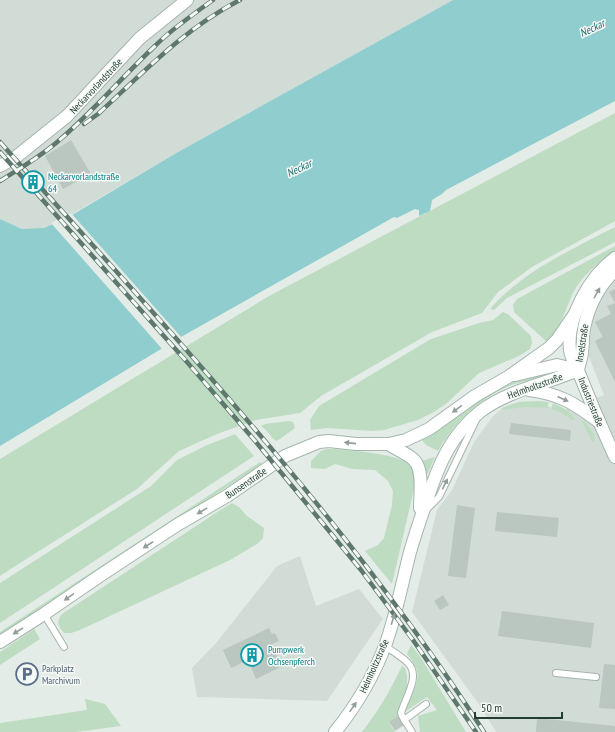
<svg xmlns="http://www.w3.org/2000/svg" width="615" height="732" font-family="'PT Sans Narrow',sans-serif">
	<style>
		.built { fill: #d2dcd6 }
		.green { fill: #bedcc2 }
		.water { fill: #8fcdce }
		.pier { fill: #e4ece7 }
		.building { fill: #b9c7c0 }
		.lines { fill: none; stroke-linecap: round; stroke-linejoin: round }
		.lane-casing { stroke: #a7b4ad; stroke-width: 8 }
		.street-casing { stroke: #a7b4ad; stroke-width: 14 }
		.secondary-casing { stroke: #a3b7ad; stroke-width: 14 }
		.lane { stroke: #fff; stroke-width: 6 }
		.street { stroke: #fff; stroke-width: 12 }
		.secondary { stroke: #fff; stroke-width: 12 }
		.rail-casing { stroke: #5f786e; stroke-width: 4.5 }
		.rail { stroke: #f4f9f6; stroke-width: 3; stroke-dasharray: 9; stroke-linecap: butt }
		.oneway { fill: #929e99 }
		.labels { text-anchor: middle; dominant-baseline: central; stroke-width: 3; stroke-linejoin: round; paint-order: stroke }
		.street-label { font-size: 10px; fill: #243d33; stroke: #f4f9f6 }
		.culture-label { font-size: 10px; fill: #0d838f; stroke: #f4f9f6; text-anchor: start }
		.service-label { font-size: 10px; fill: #4e5e75; stroke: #f4f9f6; text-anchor: start }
		.water-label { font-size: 11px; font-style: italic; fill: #227375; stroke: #f4f9f6 }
	</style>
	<rect width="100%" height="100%" fill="#e4ece7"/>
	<g class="built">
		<path d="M 0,0 L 453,0 L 178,152 L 62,220 L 44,228 L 30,230 L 22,229 L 0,219 Z"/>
		<path d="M 615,278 L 615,732 L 496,732 L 478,703 L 412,612 L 437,510 L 452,490 L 474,442 L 493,416 L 502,409 L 542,404 L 561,411 L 604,395 L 589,357 L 590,336 L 594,313 L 602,296 Z"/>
		<path d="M 300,556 L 316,606 L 359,589 L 383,619 L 327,701 L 197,697 L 192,668 L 217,642 L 277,566 Z"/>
	</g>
	<g class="green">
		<path d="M 615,113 L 615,221 L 532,267 L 498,292 L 482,313 L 432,332 L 321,396 L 300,413 L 256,420 L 217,434 L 179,451 L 137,489 L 17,565 L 0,576 L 0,459 L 269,296 Z"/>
		<path d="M 615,227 L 615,242 L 507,298 L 494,310 L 490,309 C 523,271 571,250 615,227 Z"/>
		<path d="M 615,246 L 615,252 C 597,264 584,273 573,293 C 565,310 561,328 547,342 L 514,312 L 513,305 L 517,299 Z"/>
		<path d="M 503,312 L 508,314 L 531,336 L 532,343 L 530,349 L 519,356 L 479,373 L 447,403 L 434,412 L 418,420 L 384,430 L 372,431 L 327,428 L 311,430 L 310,420 L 319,406 L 431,339 L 479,323 L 493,320 Z"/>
		<path d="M 551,371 L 552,375 C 537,379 521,381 507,387 C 478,400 454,423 438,451 L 426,445 L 421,439 L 506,382 Z"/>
		<path d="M 538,401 L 549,402 L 547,408 L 526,407 L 501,410 L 502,408 L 518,402 Z"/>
		<path d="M 553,403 C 562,407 571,411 575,420 L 572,420 L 560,412 L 551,409 Z"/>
		<path d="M 584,420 L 594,434 L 595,440 L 592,442 L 582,422 Z"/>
		<path d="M 289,421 L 293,422 L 295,428 L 280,439 L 276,441 C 270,437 268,430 261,426 L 265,424 Z"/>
		<path d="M 235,434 L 254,456 L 0,623 L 0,583 L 151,486 L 177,460 L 205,446 Z"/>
		<path d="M 327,449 L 335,449 C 354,451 402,453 413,468 C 417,474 415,482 414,489 L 392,584 L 365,551 L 378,545 L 384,538 L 392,505 L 393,491 L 388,481 L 375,470 L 352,469 L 335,464 L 325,469 L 311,468 L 311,461 L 321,451 Z"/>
		<path d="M 435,457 L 428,473 L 425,475 L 421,461 Z"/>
		<path d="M 260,462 L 262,464 L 0,635 L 0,632 Z"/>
		<path d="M 232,503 L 239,507 L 247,516 L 264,528 L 263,538 L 257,544 L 230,560 L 80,630 L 71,633 L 64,633 C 58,627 56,621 62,614 L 222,509 Z"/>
		<path d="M 34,629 L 40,639 L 0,665 L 0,652 Z"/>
		<path d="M 411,645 L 421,658 L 466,732 L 420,732 L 418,716 L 437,710 L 427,697 L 403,713 C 408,702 420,683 417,671 C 416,665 411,659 407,654 Z"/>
		<path d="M 402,666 L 405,668 L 407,676 L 407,688 L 398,716 L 389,723 L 395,732 L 362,732 C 379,710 390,691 402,666 Z"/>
		<path d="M 85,699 L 105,704 L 121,726 L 76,732 L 0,732 L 0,723 L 87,710 Z"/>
	</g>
	<path class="water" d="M 453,0 L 615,0 L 615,101 L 446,190 L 442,194 L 432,200 L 430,211 L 419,216 L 419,210 L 415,209 L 397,218 L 394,217 L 181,337 L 0,446 L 0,219 L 22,229 L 44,228 L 51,225 L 72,215 L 178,152 Z"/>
	<path class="pier" d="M 71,213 L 182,338 L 163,350 L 51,223 Z"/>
	<g class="building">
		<path d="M 71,140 L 91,174 L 63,189 L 45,156 Z"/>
		<path d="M 36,169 L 45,186 L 30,194 L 21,178 Z"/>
		<path d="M 615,289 L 615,382 L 595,341 L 603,337 L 595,322 L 611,314 L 607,306 L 615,303 L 609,292 Z"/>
		<path d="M 511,423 L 571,430 L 570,441 L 509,434 Z"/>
		<path d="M 457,505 L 475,508 L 466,578 L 448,576 Z"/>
		<path d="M 497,512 L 559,518 L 557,537 L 495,531 Z"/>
		<path d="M 443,595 L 449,605 L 440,610 L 434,601 Z"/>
		<path d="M 502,611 L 594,623 L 591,648 L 498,636 Z"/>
		<path d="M 269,628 L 272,634 L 275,633 L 279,641 L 272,644 L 283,666 L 256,679 L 248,660 L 231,668 L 223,650 Z"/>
		<path d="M 604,664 L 615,665 L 615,709 L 599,708 Z"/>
		<path d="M 398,716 L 404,725 L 395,731 L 389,722 Z"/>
		<path d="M 537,718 L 615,726 L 615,732 L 536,732 Z"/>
	</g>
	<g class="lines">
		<g class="lane-casing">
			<g id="lane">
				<path d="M 427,509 L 439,497 L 477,418"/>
				<path d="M 44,614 L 64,647"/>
				<path d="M 385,646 C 392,651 401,656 408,663 C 421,676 405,698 401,713 L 402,716 L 412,732"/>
				<path d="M 556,673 L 596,677"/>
				<path d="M 404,720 L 426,704"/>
			</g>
		</g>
		<g class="street-casing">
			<path id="street" d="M 0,166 L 16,157 L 67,116 L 140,38 L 187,0"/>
		</g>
		<g class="secondary-casing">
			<g id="secondary">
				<path d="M 615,258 C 590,276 566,318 570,350 C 571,359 576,365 579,373 C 590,401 602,429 615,457"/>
				<path d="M 578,370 C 579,364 582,358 582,351 C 583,346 583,341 583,336 C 586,311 597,288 615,270"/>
				<path d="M 515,375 L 557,365 L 578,370"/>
				<path d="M 529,390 C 560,394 574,403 598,421"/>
				<path d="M 388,444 C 396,449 406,453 413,459 C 424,468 420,495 420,508"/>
				<path d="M 0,642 L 44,614 L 101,575 L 177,525 L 227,496 L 285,456 L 319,442 L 329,441 L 356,444 L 388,444 L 406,440 L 429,429 L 475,396 L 508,377 L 549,348 L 557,340 L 576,312"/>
				<path d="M 335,732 C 356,706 373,677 385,646 C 396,616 402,583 410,552 C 415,535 421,517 427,500 C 438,466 451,434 481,411 C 509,390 546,384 578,370"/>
			</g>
		</g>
		<use href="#lane" class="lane"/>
		<use href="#street" class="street"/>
		<use href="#secondary" class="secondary"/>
		<g class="rail-casing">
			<g id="rail">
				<path d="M 84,124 L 98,114 C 143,73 185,28 240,0"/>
				<path d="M 0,142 C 169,331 346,518 484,732"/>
				<path d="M 0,152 L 187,362 L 256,442 L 361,570 L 413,640 L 476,732"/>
				<path d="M 0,181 C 19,169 38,158 56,143 C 92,113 122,77 156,45 C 173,28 194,14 213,0"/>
			</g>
		</g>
		<use href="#rail" class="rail"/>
	</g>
	<defs><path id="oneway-solid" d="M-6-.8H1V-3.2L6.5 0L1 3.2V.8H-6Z"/></defs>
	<g class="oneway">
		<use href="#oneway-solid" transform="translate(597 293) rotate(-60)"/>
		<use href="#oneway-solid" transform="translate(563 399) rotate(25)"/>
		<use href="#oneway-solid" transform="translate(457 409) rotate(144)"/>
		<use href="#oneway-solid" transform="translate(350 443) rotate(-174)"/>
		<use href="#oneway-solid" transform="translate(445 484) rotate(-64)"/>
		<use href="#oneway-solid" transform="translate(202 511) rotate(149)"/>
		<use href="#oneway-solid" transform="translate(148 545) rotate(147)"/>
		<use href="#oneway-solid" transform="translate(69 597) rotate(145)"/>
		<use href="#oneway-solid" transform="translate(393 619) rotate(-73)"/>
		<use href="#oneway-solid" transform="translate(18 631) rotate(148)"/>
		<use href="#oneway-solid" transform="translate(353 707) rotate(-55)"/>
	</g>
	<defs>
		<g id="building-ring" transform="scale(1.15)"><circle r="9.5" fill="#f4f9f6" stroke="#0f9aa8" stroke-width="1.5"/><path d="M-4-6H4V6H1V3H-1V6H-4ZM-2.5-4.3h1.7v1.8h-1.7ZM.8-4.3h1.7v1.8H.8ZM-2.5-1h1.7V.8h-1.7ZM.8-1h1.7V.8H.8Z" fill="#0f9aa8"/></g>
		<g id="parking-ring" transform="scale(1.15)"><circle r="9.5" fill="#f4f9f6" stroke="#5c6f8a" stroke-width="1.5"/><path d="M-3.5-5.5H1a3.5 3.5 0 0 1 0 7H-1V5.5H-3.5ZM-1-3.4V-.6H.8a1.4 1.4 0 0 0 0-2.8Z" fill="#5c6f8a"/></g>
	</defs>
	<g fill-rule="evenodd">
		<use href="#building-ring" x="33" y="182"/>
		<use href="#building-ring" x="252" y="655"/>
		<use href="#parking-ring" x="27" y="674"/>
	</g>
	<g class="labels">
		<g class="street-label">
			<text transform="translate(96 86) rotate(-47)">Neckarvorlandstraße</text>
			<text transform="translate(582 343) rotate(-81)">Inselstraße</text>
			<text transform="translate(535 386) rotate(-20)">Helmholtzstraße</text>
			<text transform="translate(591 402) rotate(68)">Industriestraße</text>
			<text transform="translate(246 483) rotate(-34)">Bunsenstraße</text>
			<text transform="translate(374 666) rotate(-66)">Helmholtzstraße</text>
		</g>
		<g class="culture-label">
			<text x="48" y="176">Neckarvorlandstraße<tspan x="48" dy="12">64</tspan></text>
			<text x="268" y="649">Pumpwerk<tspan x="268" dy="12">Ochsenpferch</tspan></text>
		</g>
		<g class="service-label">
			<text x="42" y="668">Parkplatz<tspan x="42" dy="12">Marchivum</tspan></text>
		</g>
		<g class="water-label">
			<text transform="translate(592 28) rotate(-26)">Neckar</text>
			<text transform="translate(299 168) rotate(-26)">Neckar</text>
		</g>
	</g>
	<path d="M475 712v6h87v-6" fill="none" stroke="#243d33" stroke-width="2"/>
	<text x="481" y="712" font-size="12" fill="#243d33" stroke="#f4f9f6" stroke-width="3" paint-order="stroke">50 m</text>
</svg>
